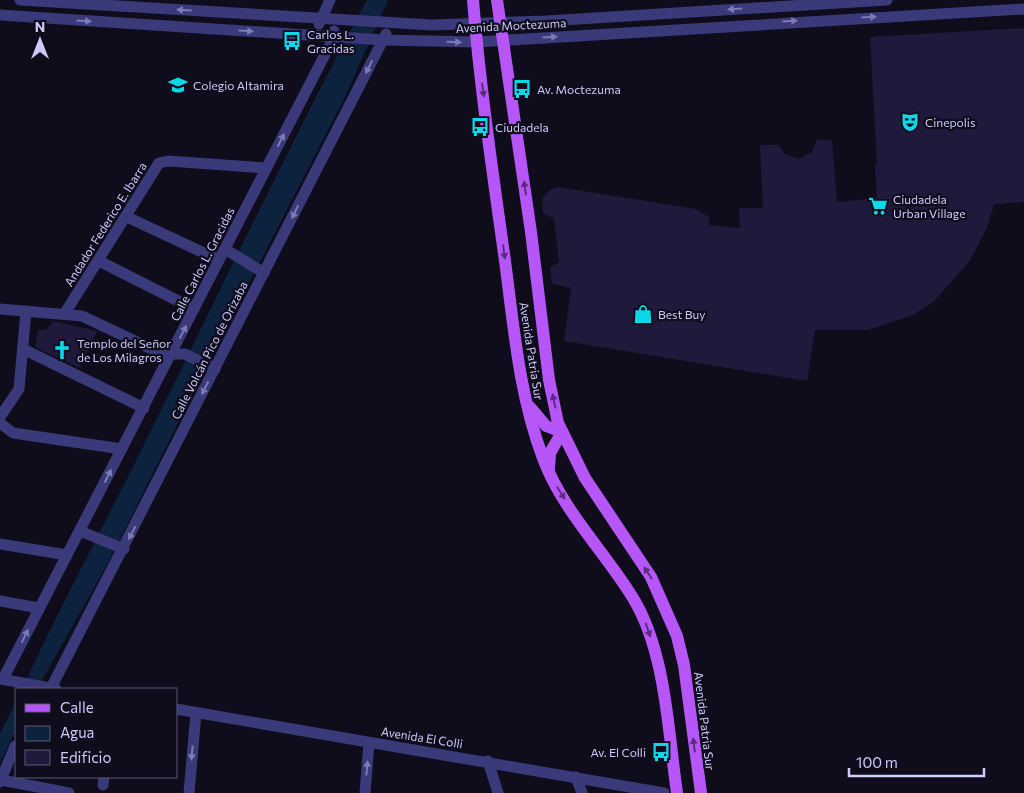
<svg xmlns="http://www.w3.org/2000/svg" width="1024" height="793" font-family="Commissioner,sans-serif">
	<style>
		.water { fill: #0d223f }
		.building { fill: #1f193c }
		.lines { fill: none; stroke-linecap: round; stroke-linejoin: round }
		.minor { stroke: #3a3979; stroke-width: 11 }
		.major { stroke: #b756f8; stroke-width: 12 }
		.oneway { fill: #7d7ab4 }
		.oneway2 { fill: #5b2d7f }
		.labels { text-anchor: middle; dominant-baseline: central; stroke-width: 4.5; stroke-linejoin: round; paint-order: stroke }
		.street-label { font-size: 12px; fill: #cecafd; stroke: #0f0c1c }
		.poi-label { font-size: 12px; fill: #cecafd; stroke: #0f0c1c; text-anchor: start }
	</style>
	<rect width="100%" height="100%" fill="#0f0c1c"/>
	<g class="water">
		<path d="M 367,0 L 388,0 L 345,97 L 214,351 L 108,563 L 37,689 L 22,689 C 56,615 94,544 131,471 C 209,314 284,154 367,0 Z"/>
		<path d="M 16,701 L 16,730 L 0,763 L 0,734 Z"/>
	</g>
	<g class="building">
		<path d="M 1024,28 L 1024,202 L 994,204 L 987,228 L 969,262 L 934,301 L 913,315 L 868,330 L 815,330 L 807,381 L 564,341 L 571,288 L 552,284 L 550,267 L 559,262 L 554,219 L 543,213 L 542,198 L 551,189 L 558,187 L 696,209 L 709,217 L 709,225 L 740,228 L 739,208 L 763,208 L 760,145 L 779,145 L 785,154 L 799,159 L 812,152 L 817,140 L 832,140 L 837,202 L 877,198 L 875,165 L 877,164 L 870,37 Z"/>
		<path d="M 53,321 L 97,331 L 80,368 L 35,347 L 38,330 L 46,330 Z"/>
	</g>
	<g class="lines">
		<g class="minor">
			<path d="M 20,0 L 432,25 L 546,21 L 887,0"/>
			<path d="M 0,15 L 383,40 L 477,42 L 1024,9"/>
			<path d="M 319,24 L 330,0"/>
			<path d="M 127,217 L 219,260"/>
			<path d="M 225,249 L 264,273"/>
			<path d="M 99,261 L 194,309"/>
			<path d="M 0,309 L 82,316 L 154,350 L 168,354 L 185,354 L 215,369"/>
			<path d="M 65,313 L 159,163 L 168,161 L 266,168"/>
			<path d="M 23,349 L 144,408"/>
			<path d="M 0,417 L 19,389 L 26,311"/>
			<path d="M 0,423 L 13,433 L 122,449"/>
			<path d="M 80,531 L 124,549"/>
			<path d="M 0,544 L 67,555"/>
			<path d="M 0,601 L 39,608"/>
			<path d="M 0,679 L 56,689"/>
			<path d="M 3,679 L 334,37 L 334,31"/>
			<path d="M 51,688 L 386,34"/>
			<path d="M 176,709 L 664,793"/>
			<path d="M 488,761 L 498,793"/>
			<path d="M 576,777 L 582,793"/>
			<path d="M 1,780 L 69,793"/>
			<path d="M 0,782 L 15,746"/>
			<path d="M 103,785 L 104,777"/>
			<path d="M 189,793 L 196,713"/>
			<path d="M 365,793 L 369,743"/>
		</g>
		<g class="major">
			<path d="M 473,0 C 480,87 493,175 505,261 C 514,328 519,395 543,458 C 562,510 605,552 633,598 C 666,652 668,732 677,793"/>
			<path d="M 497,0 L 531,232 L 549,380 L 558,423 L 585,478 L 651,577 L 677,636 L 684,665 L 701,793"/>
			<path d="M 530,407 L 546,426 L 562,432 L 550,453 L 549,469"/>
		</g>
	</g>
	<defs><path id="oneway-solid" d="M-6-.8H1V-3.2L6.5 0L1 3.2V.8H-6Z" transform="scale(1.25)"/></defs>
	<g class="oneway">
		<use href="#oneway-solid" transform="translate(735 9) rotate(176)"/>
		<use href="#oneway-solid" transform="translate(184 10) rotate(-176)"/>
		<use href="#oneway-solid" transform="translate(869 17) rotate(-3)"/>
		<use href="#oneway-solid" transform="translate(84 21) rotate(4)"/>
		<use href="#oneway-solid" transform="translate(790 21) rotate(-3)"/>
		<use href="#oneway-solid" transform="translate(246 31) rotate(4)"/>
		<use href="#oneway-solid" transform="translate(550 37) rotate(-4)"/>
		<use href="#oneway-solid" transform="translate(454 42) rotate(1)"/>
		<use href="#oneway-solid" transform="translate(369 67) rotate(117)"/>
		<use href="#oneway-solid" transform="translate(281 140) rotate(-63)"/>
		<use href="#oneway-solid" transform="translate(295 212) rotate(117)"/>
		<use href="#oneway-solid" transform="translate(183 332) rotate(-63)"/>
		<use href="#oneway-solid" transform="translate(205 388) rotate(117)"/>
		<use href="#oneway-solid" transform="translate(108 476) rotate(-63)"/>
		<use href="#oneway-solid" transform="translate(132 533) rotate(117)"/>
		<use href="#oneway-solid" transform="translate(25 636) rotate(-63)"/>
		<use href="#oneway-solid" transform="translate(192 753) rotate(95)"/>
		<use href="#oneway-solid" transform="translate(367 768) rotate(-85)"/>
	</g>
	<g class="oneway2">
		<use href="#oneway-solid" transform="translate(483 90) rotate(83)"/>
		<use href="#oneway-solid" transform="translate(525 188) rotate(-98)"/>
		<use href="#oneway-solid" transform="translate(504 252) rotate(82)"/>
		<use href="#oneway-solid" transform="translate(554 401) rotate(-102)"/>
		<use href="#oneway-solid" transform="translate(561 493) rotate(57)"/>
		<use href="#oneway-solid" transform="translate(648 573) rotate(-123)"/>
		<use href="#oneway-solid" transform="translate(648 630) rotate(71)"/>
		<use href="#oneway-solid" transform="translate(694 745) rotate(-97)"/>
	</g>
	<defs>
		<g id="bus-bare" transform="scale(1.5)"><path d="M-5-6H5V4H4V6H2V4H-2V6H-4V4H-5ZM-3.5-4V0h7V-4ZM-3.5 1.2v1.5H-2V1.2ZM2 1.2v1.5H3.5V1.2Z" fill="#0ad8e9" stroke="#0f0c1c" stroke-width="2.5" paint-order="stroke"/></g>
		<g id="school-bare" transform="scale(1.5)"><path d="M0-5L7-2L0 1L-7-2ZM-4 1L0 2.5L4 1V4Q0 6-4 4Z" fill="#0ad8e9" stroke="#0f0c1c" stroke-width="2.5" paint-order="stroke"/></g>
		<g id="theatre-bare" transform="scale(1.5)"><path d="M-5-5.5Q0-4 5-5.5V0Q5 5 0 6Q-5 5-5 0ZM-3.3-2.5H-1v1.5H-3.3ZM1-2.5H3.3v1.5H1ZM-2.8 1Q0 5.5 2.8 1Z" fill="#0ad8e9" stroke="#0f0c1c" stroke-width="2.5" paint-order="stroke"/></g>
		<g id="supermarket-bare" transform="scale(1.5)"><path d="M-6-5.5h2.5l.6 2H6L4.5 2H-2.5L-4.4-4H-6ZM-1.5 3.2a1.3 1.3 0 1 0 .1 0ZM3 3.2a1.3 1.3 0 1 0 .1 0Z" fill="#0ad8e9" stroke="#0f0c1c" stroke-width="2.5" paint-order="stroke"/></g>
		<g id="shop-bare" transform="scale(1.5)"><path d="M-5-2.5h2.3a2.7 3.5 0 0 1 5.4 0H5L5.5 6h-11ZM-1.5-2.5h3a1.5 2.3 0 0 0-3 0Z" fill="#0ad8e9" stroke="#0f0c1c" stroke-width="2.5" paint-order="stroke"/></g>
		<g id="church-bare" transform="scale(1.5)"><path d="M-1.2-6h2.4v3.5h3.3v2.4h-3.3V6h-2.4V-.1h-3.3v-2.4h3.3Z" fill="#0ad8e9" stroke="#0f0c1c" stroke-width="2.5" paint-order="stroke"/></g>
	</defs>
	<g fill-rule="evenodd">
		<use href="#bus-bare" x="292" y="41"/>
		<use href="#school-bare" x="178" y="85"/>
		<use href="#bus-bare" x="522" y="89"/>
		<use href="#theatre-bare" x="910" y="122"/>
		<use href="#bus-bare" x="480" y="127"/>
		<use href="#supermarket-bare" x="878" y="206"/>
		<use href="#shop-bare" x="643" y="314"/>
		<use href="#church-bare" x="62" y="350"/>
		<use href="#bus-bare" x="661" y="752"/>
	</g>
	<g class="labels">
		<g class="street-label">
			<text transform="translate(511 25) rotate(-3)">Avenida Moctezuma</text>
			<text transform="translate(105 224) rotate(-58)">Andador Federico E. Ibarra</text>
			<text transform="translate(202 264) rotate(-63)">Calle Carlos L. Gracidas</text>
			<text transform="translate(209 350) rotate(-63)">Calle Volcán Pico de Orizaba</text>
			<text transform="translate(532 351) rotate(81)">Avenida Patria Sur</text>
			<text transform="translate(705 721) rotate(83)">Avenida Patria Sur</text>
			<text transform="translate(422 737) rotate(9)">Avenida El Colli</text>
		</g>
		<g class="poi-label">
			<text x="307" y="34">Carlos L.<tspan x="307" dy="14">Gracidas</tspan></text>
			<text x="193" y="85">Colegio Altamira</text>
			<text x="537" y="89">Av. Moctezuma</text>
			<text x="925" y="122">Cinepolis</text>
			<text x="495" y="127">Ciudadela</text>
			<text x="893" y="199">Ciudadela<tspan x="893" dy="14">Urban Village</tspan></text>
			<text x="658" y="314">Best Buy</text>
			<text x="77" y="343">Templo del Señor<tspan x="77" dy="14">de Los Milagros</tspan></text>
			<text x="646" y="752" text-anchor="end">Av. El Colli</text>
		</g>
	</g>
	<rect x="15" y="688" width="162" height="90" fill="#0f0c1c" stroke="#5b5876"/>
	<rect x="25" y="704" width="25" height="8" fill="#b756f8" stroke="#5b5876"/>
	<text x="60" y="713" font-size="15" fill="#cecafd">Calle</text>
	<rect x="25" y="726" width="25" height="15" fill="#0d223f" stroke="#5b5876"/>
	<text x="60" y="738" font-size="15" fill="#cecafd">Agua</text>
	<rect x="25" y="750" width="25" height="15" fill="#1f193c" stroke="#5b5876"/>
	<text x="60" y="763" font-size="15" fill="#cecafd">Edificio</text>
	<g transform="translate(40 40)" stroke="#0f0c1c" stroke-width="4" paint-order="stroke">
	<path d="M0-4L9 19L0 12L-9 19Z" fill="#cecafd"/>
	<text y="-8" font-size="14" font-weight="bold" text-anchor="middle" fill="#cecafd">N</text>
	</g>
	<path d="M849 768v8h135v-8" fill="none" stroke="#cecafd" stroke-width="2.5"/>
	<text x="856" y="768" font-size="15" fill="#cecafd" stroke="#0f0c1c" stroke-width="4" paint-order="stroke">100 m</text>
</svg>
